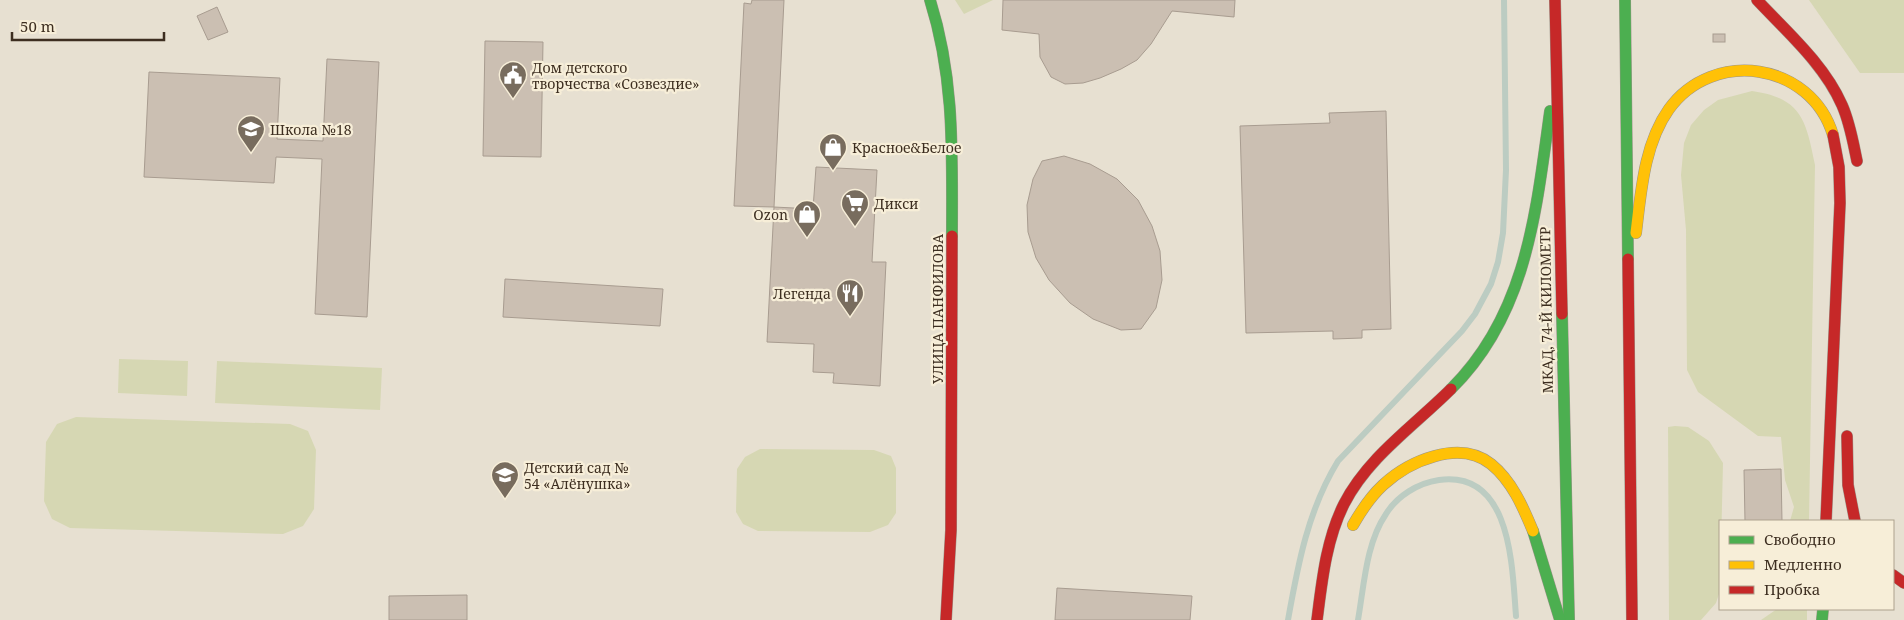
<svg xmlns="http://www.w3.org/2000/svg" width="1904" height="620" font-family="'Noto Serif',serif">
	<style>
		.green { fill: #d6d7b3 }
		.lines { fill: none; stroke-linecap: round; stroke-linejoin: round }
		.stream { stroke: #bcccc2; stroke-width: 6 }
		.building { fill: #cbbfb2; stroke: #a89c90 }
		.fast-casing { stroke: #9c958a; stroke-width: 12 }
		.slow-casing { stroke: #9c958a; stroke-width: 12 }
		.jam-casing { stroke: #9c958a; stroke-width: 12 }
		.fast { stroke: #4caf50; stroke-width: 11 }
		.slow { stroke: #ffc107; stroke-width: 11 }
		.jam { stroke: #c62828; stroke-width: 11 }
		.labels { text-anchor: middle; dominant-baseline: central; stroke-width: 4.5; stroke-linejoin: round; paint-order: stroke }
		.poi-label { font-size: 14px; fill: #3d2e20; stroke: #f7eed8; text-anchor: start }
		.street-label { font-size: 14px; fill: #3d2e20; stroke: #f7eed8 }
	</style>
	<rect width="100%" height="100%" fill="#e7e0d1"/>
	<g class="green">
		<path d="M 955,0 L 993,0 L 964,14 Z"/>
		<path d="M 1809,0 L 1904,0 L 1904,73 L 1860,73 Z"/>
		<path d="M 1752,91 C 1802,98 1806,121 1815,165 L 1809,521 L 1790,521 L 1794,507 L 1785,480 L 1781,437 L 1758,436 L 1698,392 L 1687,370 L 1686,230 L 1681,175 L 1684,143 L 1691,125 L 1704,110 L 1718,100 Z"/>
		<path d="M 119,359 L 188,361 L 187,396 L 118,393 Z"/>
		<path d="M 217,361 L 382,368 L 380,410 L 215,403 Z"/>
		<path d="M 76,417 L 290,424 L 308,431 L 316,450 L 314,509 L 303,526 L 283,534 L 70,528 L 52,519 L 44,501 L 46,442 L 57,424 Z"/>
		<path d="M 1675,426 L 1688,427 L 1709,441 L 1723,463 L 1720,591 L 1716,603 L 1701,620 L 1669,620 L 1668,427 Z"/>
		<path d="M 760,449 L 874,450 L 891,456 L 896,468 L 896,513 L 888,525 L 870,532 L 758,531 L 743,524 L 736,512 L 737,469 L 745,457 Z"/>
		<path d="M 1777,609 L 1807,609 L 1807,620 L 1761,620 Z"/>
	</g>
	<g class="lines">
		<g class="stream">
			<path d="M 1288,620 C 1298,564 1308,510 1338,461 L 1462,331 L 1475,314 L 1491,284 L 1498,262 L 1503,233 L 1506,170 L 1504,0"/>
			<path d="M 1358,620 C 1364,586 1366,543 1386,514 C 1397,496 1418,483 1439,480 C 1512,470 1512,567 1516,616"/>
		</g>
	</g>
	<g class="building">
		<path d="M 752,0 L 784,0 L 774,207 L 734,206 L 744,3 L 751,4 Z"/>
		<path d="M 1003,0 L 1235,0 L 1234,17 L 1172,11 L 1151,44 L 1137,60 L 1121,69 L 1100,78 L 1083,83 L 1065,84 L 1051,77 L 1040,57 L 1039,34 L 1002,30 Z"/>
		<path d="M 217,7 L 228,32 L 208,40 L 197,16 Z"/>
		<rect x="1713" y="34" width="12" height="8"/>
		<path d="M 485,41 L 543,42 L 541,157 L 483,156 Z"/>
		<path d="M 327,59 L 379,62 L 367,317 L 315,314 L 322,159 L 276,157 L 274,183 L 144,177 L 149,72 L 280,78 L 277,139 L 323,141 Z"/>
		<path d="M 1386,111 L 1391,329 L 1362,330 L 1362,338 L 1333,339 L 1333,331 L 1246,333 L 1240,126 L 1330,123 L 1329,113 Z"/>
		<path d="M 1064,156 L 1090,164 L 1117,179 L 1138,200 L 1152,226 L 1160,251 L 1162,280 L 1156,308 L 1141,329 L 1121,330 L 1093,319 L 1070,303 L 1049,280 L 1036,258 L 1028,232 L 1027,205 L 1033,179 L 1042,161 Z"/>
		<path d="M 816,167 L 877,170 L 872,262 L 886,262 L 880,386 L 833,383 L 834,373 L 813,372 L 814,344 L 767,342 L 774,207 L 813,209 Z"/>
		<path d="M 505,279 L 663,289 L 660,326 L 503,317 Z"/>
		<path d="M 1781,469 L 1782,521 L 1745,521 L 1744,470 Z"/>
		<path d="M 1057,588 L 1192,596 L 1190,620 L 1055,620 Z"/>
		<path d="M 467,595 L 467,620 L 389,620 L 389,596 Z"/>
	</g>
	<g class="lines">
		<g class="fast-casing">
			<g id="fast">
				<path d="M 930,0 C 955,79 952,154 952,236"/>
				<path d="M 1625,0 L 1628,259"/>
				<path d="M 1562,314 L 1569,620"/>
				<path d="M 1451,389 C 1527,314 1536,212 1550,111"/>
				<path d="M 1533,531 L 1560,620"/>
				<path d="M 1822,620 L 1823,609"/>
			</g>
		</g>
		<g class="slow-casing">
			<g id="slow">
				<path d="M 1636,233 C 1641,192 1644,144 1669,109 C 1713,48 1811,62 1833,135"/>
				<path d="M 1353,525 C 1361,511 1370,497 1383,485 C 1409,461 1459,439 1491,464 C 1512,481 1523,507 1533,531"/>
			</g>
		</g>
		<g class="jam-casing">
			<g id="jam">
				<path d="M 1555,0 L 1562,314"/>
				<path d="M 1757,0 C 1787,32 1824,64 1842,105 C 1850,123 1853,142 1857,161"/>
				<path d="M 1628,259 L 1632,620"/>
				<path d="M 1847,436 L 1848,485 L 1855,521"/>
				<path d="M 1826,521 L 1840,203 L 1839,167 L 1833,135"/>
				<path d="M 1893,575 L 1904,583"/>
				<path d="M 946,620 L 951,530 L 952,236"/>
				<path d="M 1317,620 C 1322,581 1326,540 1344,504 C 1368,457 1414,426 1451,389"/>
			</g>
		</g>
		<use href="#fast" class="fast"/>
		<use href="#slow" class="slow"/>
		<use href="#jam" class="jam"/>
	</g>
	<defs>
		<g id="civic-pin" transform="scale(1.4375)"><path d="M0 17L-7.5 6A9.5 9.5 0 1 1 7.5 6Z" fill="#786c5e" stroke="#f7eed8"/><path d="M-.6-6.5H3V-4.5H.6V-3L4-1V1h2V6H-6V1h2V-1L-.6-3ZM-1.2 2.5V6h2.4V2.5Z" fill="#fff"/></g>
		<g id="school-pin" transform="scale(1.4375)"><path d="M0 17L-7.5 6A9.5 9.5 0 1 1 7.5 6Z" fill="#786c5e" stroke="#f7eed8"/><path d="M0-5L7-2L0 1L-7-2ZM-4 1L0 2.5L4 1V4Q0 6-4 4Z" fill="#fff"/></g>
		<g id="shop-pin" transform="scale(1.4375)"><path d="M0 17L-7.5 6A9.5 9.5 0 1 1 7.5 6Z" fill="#786c5e" stroke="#f7eed8"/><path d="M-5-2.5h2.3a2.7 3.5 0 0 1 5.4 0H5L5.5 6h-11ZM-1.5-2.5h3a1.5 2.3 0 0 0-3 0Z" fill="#fff"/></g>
		<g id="supermarket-pin" transform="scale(1.4375)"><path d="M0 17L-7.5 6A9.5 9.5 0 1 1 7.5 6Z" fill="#786c5e" stroke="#f7eed8"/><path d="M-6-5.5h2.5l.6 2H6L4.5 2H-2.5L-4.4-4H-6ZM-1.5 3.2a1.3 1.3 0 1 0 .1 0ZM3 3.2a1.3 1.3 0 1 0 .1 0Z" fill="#fff"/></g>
		<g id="restaurant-pin" transform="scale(1.4375)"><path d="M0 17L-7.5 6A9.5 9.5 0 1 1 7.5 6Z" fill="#786c5e" stroke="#f7eed8"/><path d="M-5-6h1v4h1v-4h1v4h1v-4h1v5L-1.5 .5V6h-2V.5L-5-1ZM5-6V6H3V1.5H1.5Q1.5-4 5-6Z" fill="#fff"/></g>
	</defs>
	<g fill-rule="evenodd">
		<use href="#civic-pin" x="513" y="75"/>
		<use href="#school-pin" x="251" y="129"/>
		<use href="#shop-pin" x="833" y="147"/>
		<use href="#supermarket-pin" x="855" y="203"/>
		<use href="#shop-pin" x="807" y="214"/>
		<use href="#restaurant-pin" x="850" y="293"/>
		<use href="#school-pin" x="505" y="475"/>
	</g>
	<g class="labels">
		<g class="poi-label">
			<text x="532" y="67">Дом детского<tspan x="532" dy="16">творчества «Созвездие»</tspan></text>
			<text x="270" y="129">Школа №18</text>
			<text x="852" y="147">Красное&amp;Белое</text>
			<text x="874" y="203">Дикси</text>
			<text x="788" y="214" text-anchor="end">Ozon</text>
			<text x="831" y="293" text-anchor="end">Легенда</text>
			<text x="524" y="467">Детский сад №<tspan x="524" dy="16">54 «Алёнушка»</tspan></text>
		</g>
		<g class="street-label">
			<text transform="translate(937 309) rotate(-90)">УЛИЦА ПАНФИЛОВА</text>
			<text transform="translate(1546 310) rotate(-91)">МКАД, 74-Й КИЛОМЕТР</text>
		</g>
	</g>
	<rect x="1719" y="520" width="175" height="90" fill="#f7eed8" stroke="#ada18e"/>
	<rect x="1729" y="536" width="25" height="8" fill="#4caf50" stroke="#ada18e"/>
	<text x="1764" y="545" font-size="15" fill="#3d2e20">Свободно</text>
	<rect x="1729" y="561" width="25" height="8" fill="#ffc107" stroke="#ada18e"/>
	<text x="1764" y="570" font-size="15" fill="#3d2e20">Медленно</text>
	<rect x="1729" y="586" width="25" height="8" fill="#c62828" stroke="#ada18e"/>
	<text x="1764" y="595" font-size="15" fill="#3d2e20">Пробка</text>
	<path d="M12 32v8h152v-8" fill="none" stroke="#3d2e20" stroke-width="2.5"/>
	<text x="20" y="32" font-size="15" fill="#3d2e20" stroke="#f7eed8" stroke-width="4" paint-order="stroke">50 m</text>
</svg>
